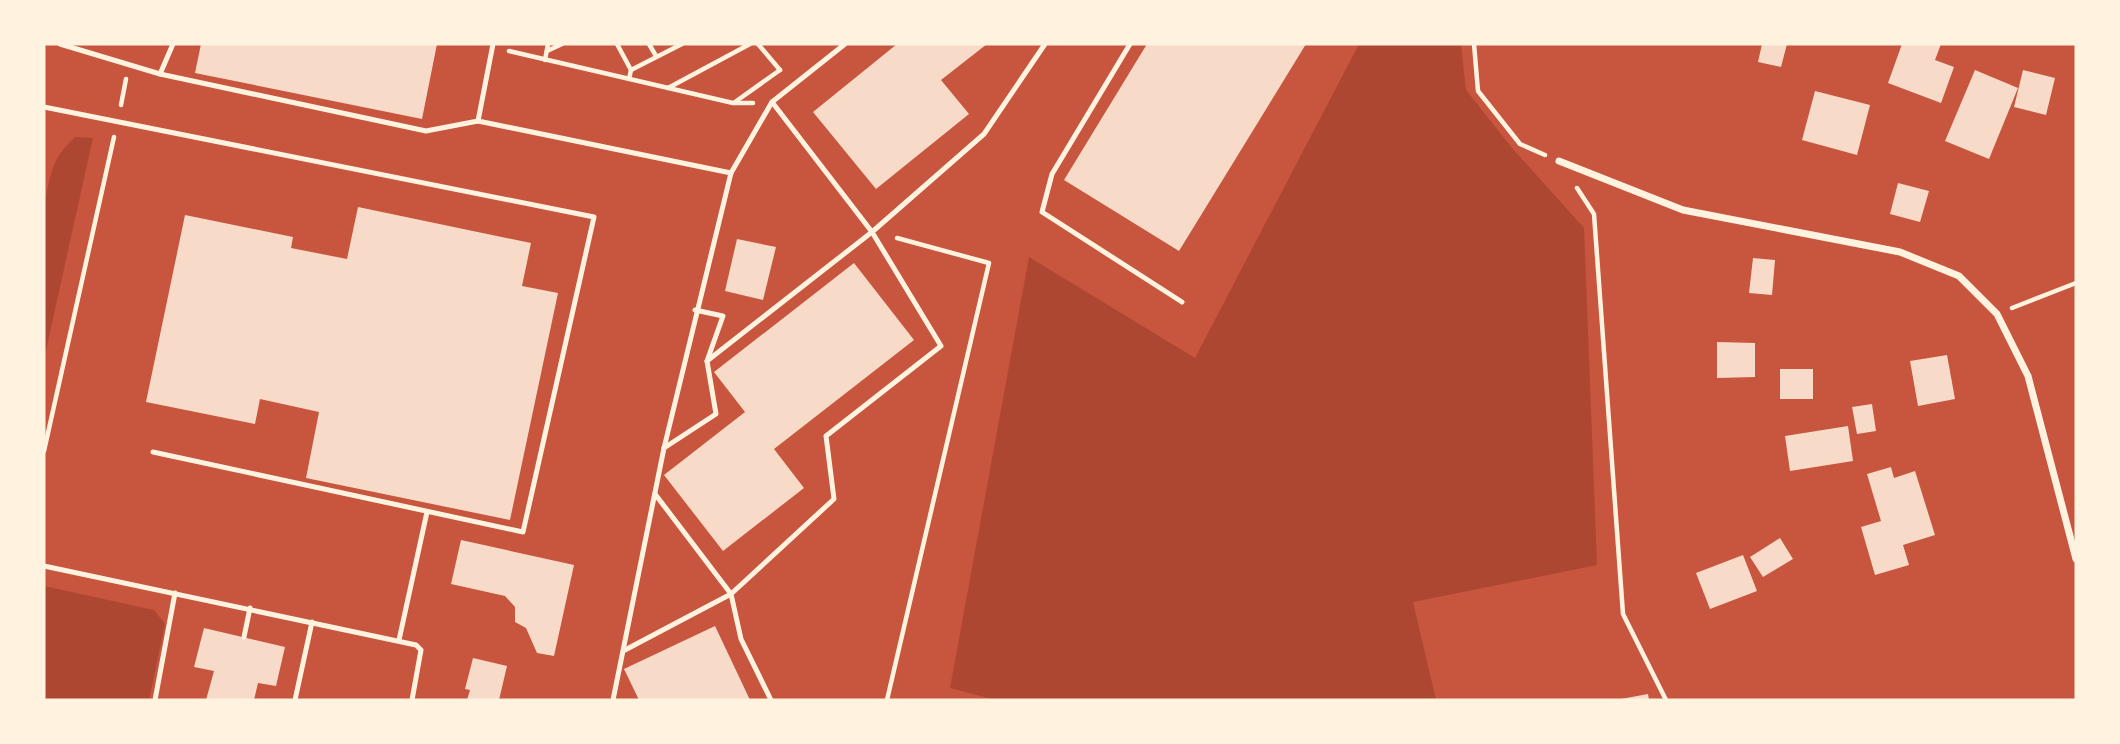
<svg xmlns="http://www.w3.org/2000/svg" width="2120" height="744" font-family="Arial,sans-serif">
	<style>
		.green { fill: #ae4732 }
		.building { fill: #f7dbc8 }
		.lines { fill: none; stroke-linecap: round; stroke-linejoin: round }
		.path { stroke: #fff3e0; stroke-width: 4.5 }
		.service { stroke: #fff3e0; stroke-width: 5 }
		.minor { stroke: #fff3e0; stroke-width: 7 }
	</style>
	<rect width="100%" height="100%" fill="#c8553d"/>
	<g class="green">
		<path d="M 1359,44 L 1461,44 L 1466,90 L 1512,148 L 1584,228 L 1597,565 L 1413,602 L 1436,700 L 996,700 L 950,688 L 1029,257 L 1195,358 Z"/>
		<path d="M 75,137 L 93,138 L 44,359 C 44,303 35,219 53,168 C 57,155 66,146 75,137 Z"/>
		<path d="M 44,586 L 154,610 L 165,624 L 149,700 L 44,700 Z"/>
	</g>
	<g class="building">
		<path d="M 201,44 L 437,44 L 422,119 L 195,73 Z"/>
		<path d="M 897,44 L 987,44 L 941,80 L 969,114 L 876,189 L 813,112 Z"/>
		<path d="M 1147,44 L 1306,44 L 1179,251 L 1064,180 Z"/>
		<path d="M 1762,44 L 1787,44 L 1781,67 L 1758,62 Z"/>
		<path d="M 1902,44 L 1941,44 L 1935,60 L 1954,67 L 1941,103 L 1888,83 Z"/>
		<path d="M 1975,70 L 2018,88 L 1989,159 L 1945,141 Z"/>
		<path d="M 2023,70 L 2055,78 L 2046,115 L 2014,107 Z"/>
		<path d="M 1815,91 L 1870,105 L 1857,155 L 1802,140 Z"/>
		<path d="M 1898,183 L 1929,191 L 1920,222 L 1890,214 Z"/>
		<path d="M 358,207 L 531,243 L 522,286 L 558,293 L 510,520 L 306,478 L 319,412 L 260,399 L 255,424 L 146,402 L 185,215 L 293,237 L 291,248 L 347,259 Z"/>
		<path d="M 737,239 L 776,247 L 763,300 L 725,291 Z"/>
		<path d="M 1753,258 L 1775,260 L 1772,295 L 1749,293 Z"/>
		<path d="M 854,263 L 914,340 L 774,449 L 804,488 L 723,551 L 664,475 L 745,412 L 714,372 Z"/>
		<path d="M 1717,342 L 1755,343 L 1755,377 L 1717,378 Z"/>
		<path d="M 1947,355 L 1955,399 L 1918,406 L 1910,361 Z"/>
		<rect x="1780" y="369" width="33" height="30"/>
		<path d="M 1872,404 L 1876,431 L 1857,434 L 1852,407 Z"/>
		<path d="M 1848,426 L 1853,461 L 1790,471 L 1785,436 Z"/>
		<path d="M 1891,467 L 1894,478 L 1915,471 L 1935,535 L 1903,545 L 1909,565 L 1875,575 L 1861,527 L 1881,521 L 1867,474 Z"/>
		<path d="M 1780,538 L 1793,559 L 1763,577 L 1750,557 Z"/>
		<path d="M 461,540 L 574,565 L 554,656 L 537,653 L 526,628 L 515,622 L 515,607 L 505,596 L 451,584 Z"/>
		<path d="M 1743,555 L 1757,591 L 1710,609 L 1696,573 Z"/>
		<path d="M 715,626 L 750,700 L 639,700 L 624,669 Z"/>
		<path d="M 204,628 L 285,647 L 276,686 L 258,683 L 254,700 L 206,700 L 214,671 L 194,667 Z"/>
		<path d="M 473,658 L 507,666 L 499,700 L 467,700 L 470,690 L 465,689 Z"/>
		<path d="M 1648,694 L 1649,700 L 1621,700 L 1621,699 Z"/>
	</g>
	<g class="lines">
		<g class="path">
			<path d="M 617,44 L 631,70"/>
			<path d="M 649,44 L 656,56"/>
			<path d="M 758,44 L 780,70"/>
			<path d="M 1474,44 L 1478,91 L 1520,144 L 1545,155"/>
			<path d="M 509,51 L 733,103 L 753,103"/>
			<path d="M 547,51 L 562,44"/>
			<path d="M 545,60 L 548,44"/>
			<path d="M 629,79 L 631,70 L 682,44"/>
			<path d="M 668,88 L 750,44"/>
			<path d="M 735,102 L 780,70"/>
			<path d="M 121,105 L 126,79"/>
			<path d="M 1577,188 L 1594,214 L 1623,614 L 1666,700"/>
			<path d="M 2012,308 L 2076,283"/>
			<path d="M 44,451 L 114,137"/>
			<path d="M 887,700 L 989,263 L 897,238"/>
		</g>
		<g class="service">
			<path d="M 60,44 L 160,74 L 426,131 L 478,121"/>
			<path d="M 493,44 L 478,121 L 731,173 L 664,448 L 613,700"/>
			<path d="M 1130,44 L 1052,174 L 1042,212 L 1182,302"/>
			<path d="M 160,74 L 173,44"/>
			<path d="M 772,102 L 845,44"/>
			<path d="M 44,107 L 594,217 L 523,532 L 153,452"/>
			<path d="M 731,173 L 772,102 L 872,232 L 984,134 L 1045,44"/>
			<path d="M 707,361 L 872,232 L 941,346 L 826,436 L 834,499 L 731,594 L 741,639 L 771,700"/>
			<path d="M 664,448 L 716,414 L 707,361 L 723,316 L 695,310"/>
			<path d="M 44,566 L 416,645 L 421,650 L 412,700"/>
			<path d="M 244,637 L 250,608"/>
			<path d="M 399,640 L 427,512"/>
			<path d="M 625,650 L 731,594 L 655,494"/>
			<path d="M 155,700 L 175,593"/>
			<path d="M 295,700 L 312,622"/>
		</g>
		<path class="minor" d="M 1559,161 L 1683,210 L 1900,252 L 1959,276 L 1997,314 L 2028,376 L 2076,559"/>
	</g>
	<rect width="2120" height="744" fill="none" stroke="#fff3e0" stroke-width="91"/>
</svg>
